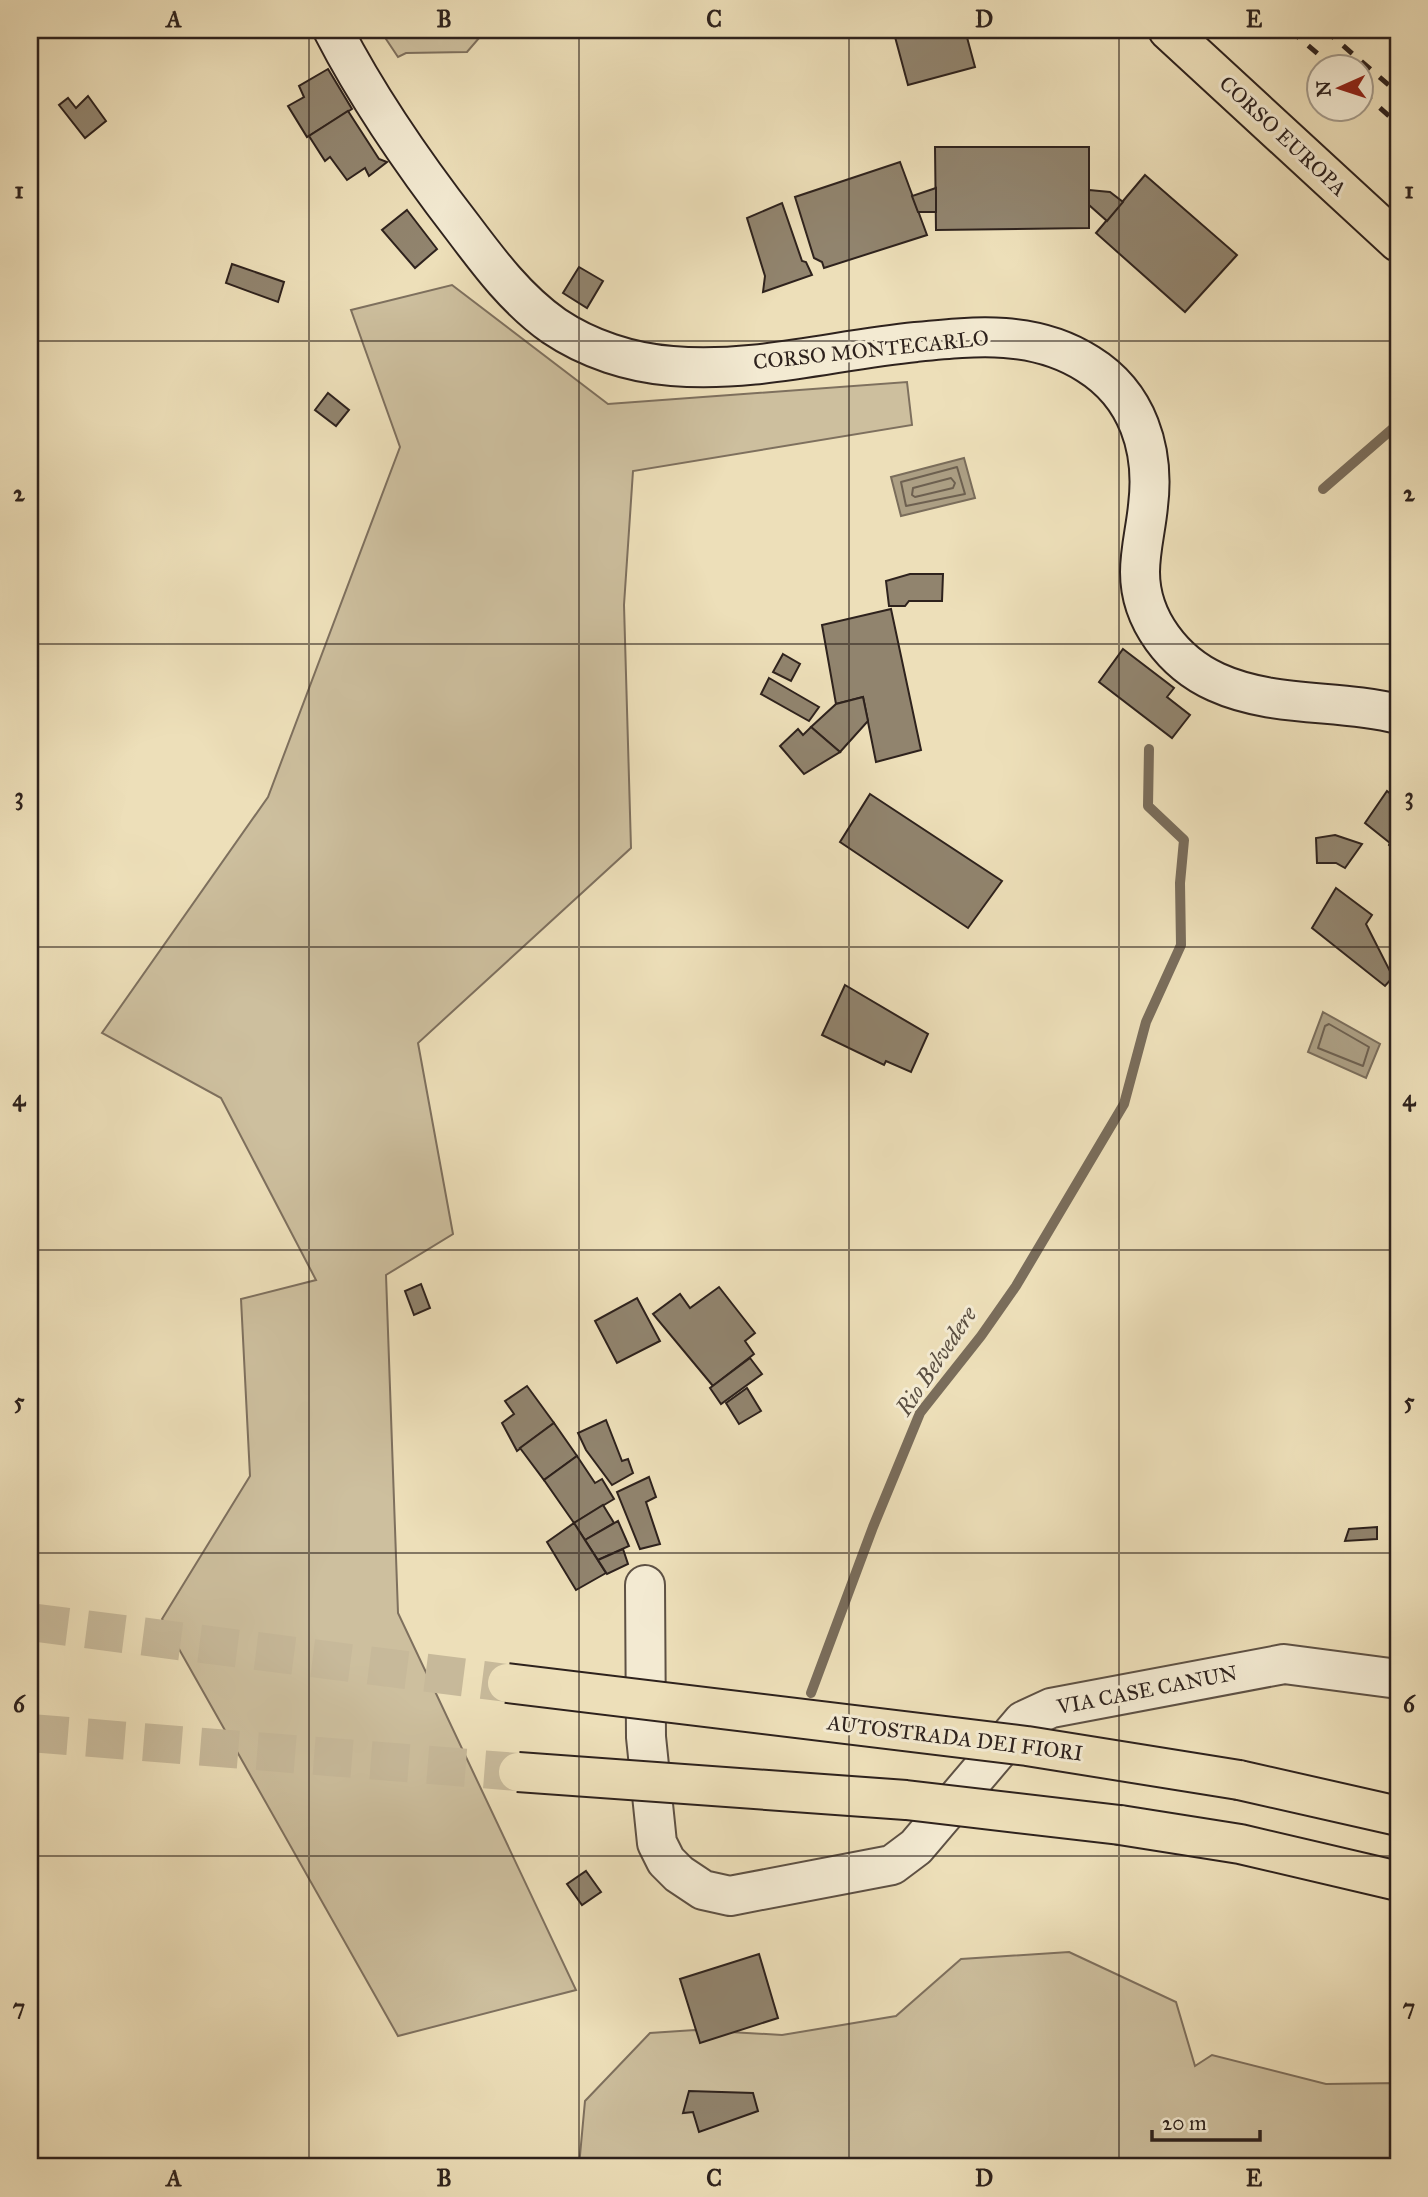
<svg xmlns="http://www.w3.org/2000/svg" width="1428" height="2197" font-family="'IM FELL Great Primer',serif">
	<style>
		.green { fill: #cdbf9e; stroke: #7e705e; stroke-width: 2 }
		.water { fill: #ac9f84; stroke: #7a6d5b; stroke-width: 2 }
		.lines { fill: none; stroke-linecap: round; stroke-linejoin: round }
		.shore { stroke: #6d6050; stroke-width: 2 }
		.stream { stroke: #7a6d5b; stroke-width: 10 }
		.building { fill: #91846e; stroke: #2e221d; stroke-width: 2 }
		.motorway-tunnel { stroke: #c7b99a; stroke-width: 38; stroke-dasharray: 38 19; stroke-linecap: butt }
		.minor-casing { stroke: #5e5144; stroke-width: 42 }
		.secondary-casing { stroke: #2e221d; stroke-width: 42 }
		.primary-casing { stroke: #2e221d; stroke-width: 42 }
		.motorway-casing { stroke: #2e221d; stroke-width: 42 }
		.minor { stroke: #f3ead2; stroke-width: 38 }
		.secondary { stroke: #f3ead2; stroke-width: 38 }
		.primary { stroke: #eddfb9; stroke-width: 38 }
		.motorway { stroke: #eddfb9; stroke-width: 38 }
		.rail { stroke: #2e221d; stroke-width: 5; stroke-dasharray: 12 12; stroke-linecap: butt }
		.motorway-bridge-casing { stroke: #2e221d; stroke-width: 42; stroke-linecap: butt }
		.motorway-bridge { stroke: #eddfb9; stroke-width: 38 }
		.grid { fill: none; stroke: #2e221d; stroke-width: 2; stroke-opacity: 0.55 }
		.labels { text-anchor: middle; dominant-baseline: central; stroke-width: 6; stroke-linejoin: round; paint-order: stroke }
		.street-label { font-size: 21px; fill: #2e221d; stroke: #f3ead2 }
		.water-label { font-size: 23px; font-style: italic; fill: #5a4e41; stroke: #f3ead2 }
		.neatline { fill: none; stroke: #2e221d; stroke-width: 2.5 }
		.grid-label { font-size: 23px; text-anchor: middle; font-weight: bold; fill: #2e221d }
	</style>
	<rect width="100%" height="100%" fill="#eddfb9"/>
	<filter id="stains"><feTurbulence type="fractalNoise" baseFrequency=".00286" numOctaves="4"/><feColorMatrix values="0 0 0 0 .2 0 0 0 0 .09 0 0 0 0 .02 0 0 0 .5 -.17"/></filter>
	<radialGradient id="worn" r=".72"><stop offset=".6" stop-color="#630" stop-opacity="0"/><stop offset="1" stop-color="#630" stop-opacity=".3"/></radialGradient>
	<g class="green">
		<path d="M 380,30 L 486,30 L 467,52 L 406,53 L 398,57 Z"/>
		<path d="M 452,285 L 608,404 L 907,382 L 912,425 L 633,471 L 624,605 L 631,848 L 418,1043 L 453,1234 L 386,1275 L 398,1613 L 576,1990 L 398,2036 L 162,1619 L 250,1476 L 241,1299 L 316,1280 L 221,1098 L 102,1033 L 268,797 L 400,447 L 351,310 Z"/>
		<path d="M 1069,1952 L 1176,2002 L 1195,2066 L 1212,2055 L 1326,2084 L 1398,2083 L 1398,2167 L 571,2167 L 579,2166 L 585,2101 L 650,2033 L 695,2030 L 782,2035 L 896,2016 L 961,1959 Z"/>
	</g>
	<g class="water">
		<path d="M 964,458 L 975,498 L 901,516 L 891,477 Z"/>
		<path d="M 1323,1012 L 1380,1044 L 1366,1078 L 1308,1052 Z"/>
	</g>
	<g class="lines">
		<g class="shore">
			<path d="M 957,467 L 965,494 L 906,506 L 901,482 Z"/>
			<path d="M 951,478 L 955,483 L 953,488 L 915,497 L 912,495 L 913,488 Z"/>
			<path d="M 1329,1024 L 1369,1047 L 1363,1066 L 1318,1048 L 1325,1026 Z"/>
		</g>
		<g class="stream">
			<path d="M 1323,489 L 1398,424"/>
			<path d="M 811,1693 L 873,1527 L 920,1413 L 981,1336 L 1016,1286 L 1124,1104 L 1146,1022 L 1181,945 L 1180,883 L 1184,840 L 1148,806 L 1149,749"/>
		</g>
	</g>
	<g class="building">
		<path d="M 920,30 L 965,30 L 975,67 L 908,85 L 895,37 Z"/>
		<path d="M 328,69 L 352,109 L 307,137 L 288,106 L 304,97 L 299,86 Z"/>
		<path d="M 88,96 L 106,121 L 85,138 L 59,105 L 68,98 L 76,108 Z"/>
		<path d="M 348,111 L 379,159 L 387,162 L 369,176 L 365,168 L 347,180 L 330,157 L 325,161 L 309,136 Z"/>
		<path d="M 935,147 L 1089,147 L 1089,228 L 936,230 Z"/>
		<path d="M 900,162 L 927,235 L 824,268 L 822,262 L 814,258 L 795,197 Z"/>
		<path d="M 1145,175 L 1237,255 L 1185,312 L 1096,233 Z"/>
		<path d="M 936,188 L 936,212 L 918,212 L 912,196 Z"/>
		<path d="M 1089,190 L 1110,192 L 1123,202 L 1107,221 L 1089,205 Z"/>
		<path d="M 782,203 L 802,261 L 806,262 L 812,275 L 763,292 L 765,276 L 747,218 Z"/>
		<path d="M 407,210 L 437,249 L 415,268 L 382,230 Z"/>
		<path d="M 232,264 L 284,282 L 278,302 L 226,283 Z"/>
		<path d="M 579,267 L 603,281 L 587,308 L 563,293 Z"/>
		<path d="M 328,393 L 349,410 L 336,426 L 315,410 Z"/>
		<path d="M 910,574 L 943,574 L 942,601 L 909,601 L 905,606 L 889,606 L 886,581 Z"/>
		<path d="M 891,609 L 921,750 L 876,762 L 863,697 L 836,704 L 822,625 Z"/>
		<path d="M 1123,649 L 1174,688 L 1167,697 L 1190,715 L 1172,738 L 1099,682 Z"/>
		<path d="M 783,654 L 800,664 L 791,681 L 773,672 Z"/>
		<path d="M 769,678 L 819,707 L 809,721 L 761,694 Z"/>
		<path d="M 863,697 L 868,721 L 840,752 L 811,727 L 836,704 Z"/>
		<path d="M 811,727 L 840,752 L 804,774 L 780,746 L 798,729 L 803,735 Z"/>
		<path d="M 1387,791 L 1398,800 L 1398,853 L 1389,845 L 1390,843 L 1365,823 Z"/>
		<path d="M 870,794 L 1002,881 L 968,928 L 840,842 Z"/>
		<path d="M 1335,835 L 1362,844 L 1345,868 L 1336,863 L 1317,863 L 1316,838 Z"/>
		<path d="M 1336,888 L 1372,915 L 1366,924 L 1393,977 L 1385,986 L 1312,928 Z"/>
		<path d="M 845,985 L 928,1034 L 911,1072 L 886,1061 L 884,1065 L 822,1035 Z"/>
		<path d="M 421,1284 L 430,1308 L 414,1315 L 405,1291 Z"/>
		<path d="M 719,1287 L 755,1333 L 745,1341 L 754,1354 L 713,1386 L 653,1314 L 680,1294 L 690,1308 Z"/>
		<path d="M 637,1298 L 660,1341 L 617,1363 L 595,1321 Z"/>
		<path d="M 750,1358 L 762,1374 L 721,1404 L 710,1388 Z"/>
		<path d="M 527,1386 L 554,1423 L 517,1451 L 502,1423 L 514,1414 L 505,1401 Z"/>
		<path d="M 747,1388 L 761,1411 L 739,1424 L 726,1403 Z"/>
		<path d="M 606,1420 L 622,1461 L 628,1459 L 633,1473 L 612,1485 L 586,1450 L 578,1433 Z"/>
		<path d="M 554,1423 L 577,1456 L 544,1480 L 520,1448 Z"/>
		<path d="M 577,1456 L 595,1483 L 602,1479 L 614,1499 L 574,1523 L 544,1480 Z"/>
		<path d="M 649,1477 L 656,1497 L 646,1502 L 660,1544 L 640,1549 L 617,1492 Z"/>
		<path d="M 603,1505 L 614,1523 L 585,1540 L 574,1523 Z"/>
		<path d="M 618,1521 L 629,1546 L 598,1560 L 585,1540 Z"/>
		<path d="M 574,1523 L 606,1573 L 576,1590 L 547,1542 Z"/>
		<path d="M 1377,1527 L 1377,1539 L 1345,1541 L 1349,1529 Z"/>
		<path d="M 623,1549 L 628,1564 L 607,1574 L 598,1560 Z"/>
		<path d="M 586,1871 L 601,1892 L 582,1905 L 567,1884 Z"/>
		<path d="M 759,1954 L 778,2018 L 700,2043 L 680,1979 Z"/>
		<path d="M 689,2091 L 753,2093 L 758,2111 L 699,2132 L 693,2112 L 683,2113 Z"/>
	</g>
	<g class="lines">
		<g class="motorway-tunnel">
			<path d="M 30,1622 L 507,1683"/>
			<path d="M 30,1733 L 518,1772"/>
		</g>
		<g class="minor-casing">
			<path id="minor" d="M 645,1585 L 646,1737 L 657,1843 L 666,1861 L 679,1874 L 703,1890 L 730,1896 L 892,1865 L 916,1847 L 1023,1721 L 1051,1708 L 1284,1664 L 1398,1679"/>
		</g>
		<g class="secondary-casing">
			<path id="secondary" d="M 333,30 C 369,100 415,166 463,228 C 490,264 517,300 554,326 C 588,349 631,363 672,366 C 754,373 835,350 916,342 C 976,336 1035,330 1088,364 C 1138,395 1155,450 1148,506 C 1146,528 1140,550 1140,572 C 1140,620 1174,663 1216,682 C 1273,708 1338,699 1398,714"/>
		</g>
		<g class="primary-casing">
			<path id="primary" d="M 1168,30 L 1398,242"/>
		</g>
		<g class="motorway-casing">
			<g id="motorway">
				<path d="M 1239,1780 L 1398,1816"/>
				<path d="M 1120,1825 L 1240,1844 L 1398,1881"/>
			</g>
		</g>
		<use href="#minor" class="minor"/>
		<use href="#secondary" class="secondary"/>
		<use href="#primary" class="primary"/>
		<use href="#motorway" class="motorway"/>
		<g class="rail">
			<path d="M 1290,30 L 1332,66"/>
			<path d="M 1325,30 L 1398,93"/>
			<path d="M 1362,92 L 1398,124"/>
		</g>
		<g class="motorway-bridge-casing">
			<g id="motorway-bridge">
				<path d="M 507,1683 L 1027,1746 L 1239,1780"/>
				<path d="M 518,1772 L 906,1800 L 1120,1825"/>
			</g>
		</g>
		<use href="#motorway-bridge" class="motorway-bridge"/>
	</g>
	<path class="grid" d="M 309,30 L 309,2167M 579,30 L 579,2167M 849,30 L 849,2167M 1119,30 L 1119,2167M 30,341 L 1398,341M 30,644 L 1398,644M 30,947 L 1398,947M 30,1250 L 1398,1250M 30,1553 L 1398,1553M 30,1856 L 1398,1856"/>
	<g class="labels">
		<g class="street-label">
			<text transform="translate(1283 136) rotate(43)">CORSO EUROPA</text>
			<text transform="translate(871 350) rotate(-6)">CORSO MONTECARLO</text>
			<text transform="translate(1147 1690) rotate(-11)">VIA CASE CANUN</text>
			<text transform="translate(955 1738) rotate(7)">AUTOSTRADA DEI FIORI</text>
		</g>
		<g class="water-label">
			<text transform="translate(936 1361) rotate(-56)">Rio Belvedere</text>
		</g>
	</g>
	<rect width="1428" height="2197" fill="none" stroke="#eddfb9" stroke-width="77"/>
	<g transform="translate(1340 88) rotate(267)"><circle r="33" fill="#f3ead2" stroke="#a49a8a" stroke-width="2"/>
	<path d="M0-5L12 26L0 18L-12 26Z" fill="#8f2418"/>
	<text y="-10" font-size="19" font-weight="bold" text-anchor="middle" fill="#2e221d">N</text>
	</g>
	<path d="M1152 2130v10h108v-10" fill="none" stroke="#2e221d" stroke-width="3.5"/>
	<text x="1162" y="2130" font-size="21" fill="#2e221d" stroke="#f3ead2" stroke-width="5" paint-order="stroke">20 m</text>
	<rect x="38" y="38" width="1352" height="2120" class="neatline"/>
	<g class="grid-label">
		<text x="174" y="27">A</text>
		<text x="444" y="27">B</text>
		<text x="714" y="27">C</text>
		<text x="984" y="27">D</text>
		<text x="1254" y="27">E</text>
		<text x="19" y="198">1</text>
		<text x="1409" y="198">1</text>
		<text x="19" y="501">2</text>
		<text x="1409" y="501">2</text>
		<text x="19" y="804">3</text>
		<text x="1409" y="804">3</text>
		<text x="19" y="1106">4</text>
		<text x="1409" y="1106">4</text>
		<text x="19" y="1409">5</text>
		<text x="1409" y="1409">5</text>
		<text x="19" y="1712">6</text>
		<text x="1409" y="1712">6</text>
		<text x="19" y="2015">7</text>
		<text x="1409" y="2015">7</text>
		<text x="174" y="2186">A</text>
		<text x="444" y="2186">B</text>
		<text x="714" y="2186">C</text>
		<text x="984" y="2186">D</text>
		<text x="1254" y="2186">E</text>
	</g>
	<rect width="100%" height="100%" filter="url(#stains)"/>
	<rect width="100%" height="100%" fill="url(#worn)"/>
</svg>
